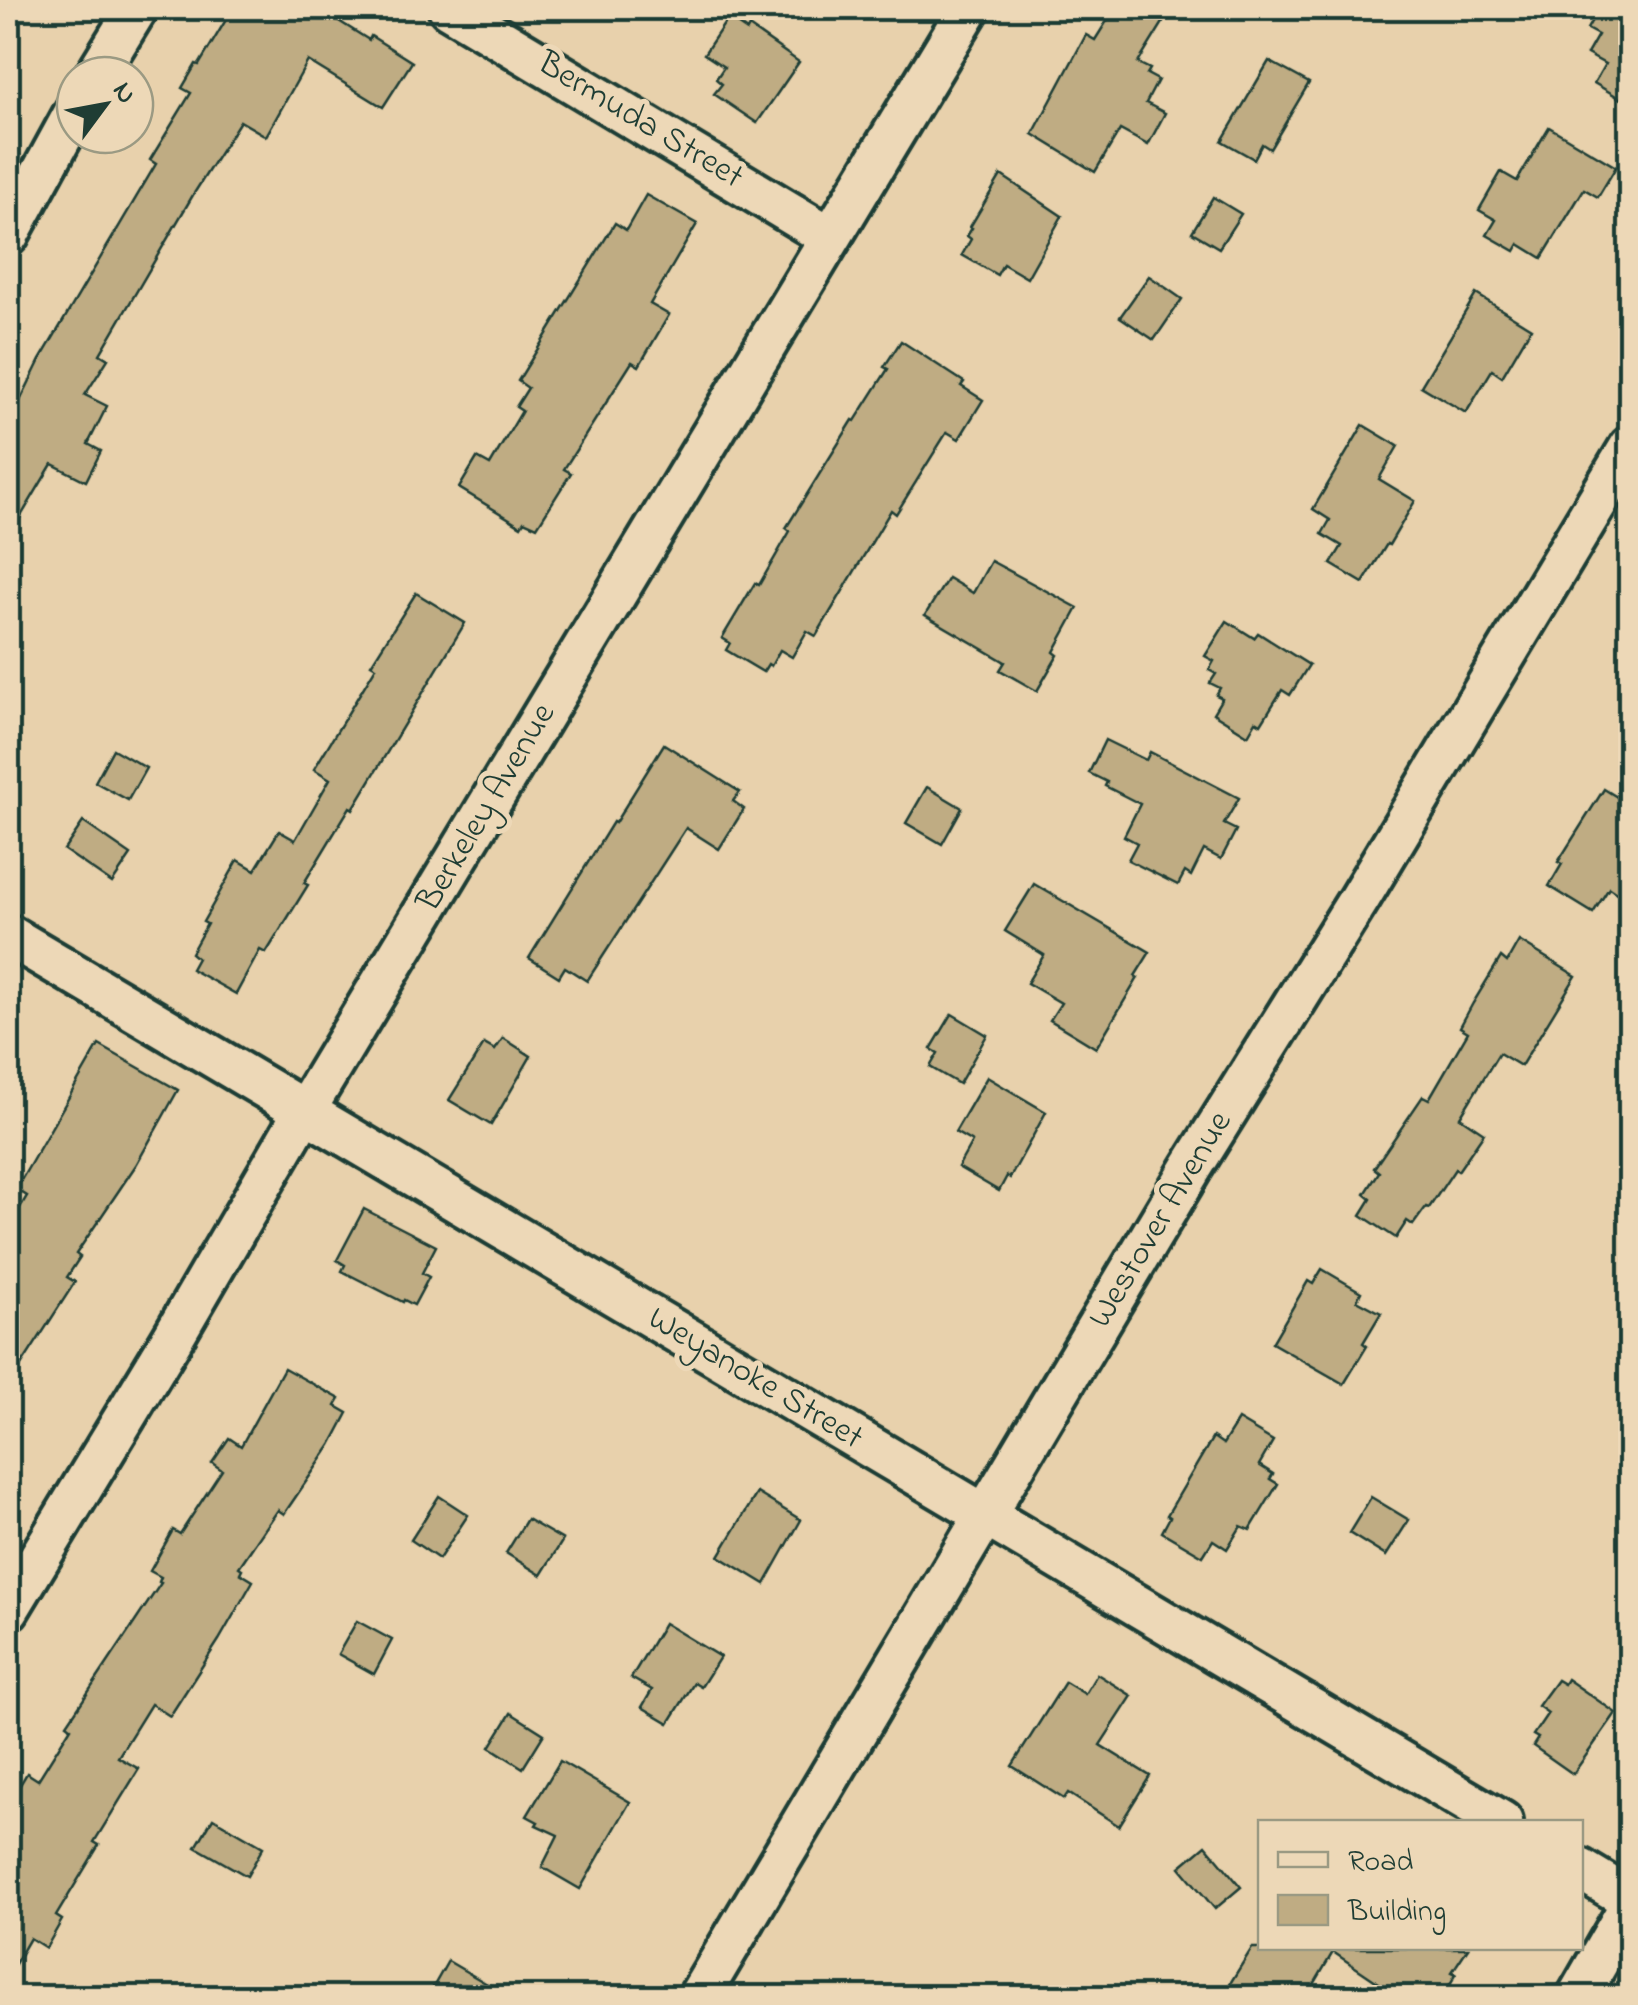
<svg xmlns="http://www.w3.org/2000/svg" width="1638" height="2005" font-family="'Indie Flower',sans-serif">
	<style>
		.building { fill: #bfac83; stroke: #1f3d34; stroke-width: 2.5 }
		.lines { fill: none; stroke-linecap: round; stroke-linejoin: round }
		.street-casing { stroke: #1f3d34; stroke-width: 48 }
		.street { stroke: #edd8b7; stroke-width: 40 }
		.labels { text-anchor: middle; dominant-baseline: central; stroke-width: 10; stroke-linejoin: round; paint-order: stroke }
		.street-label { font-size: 35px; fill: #1f3d34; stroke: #edd8b7 }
	</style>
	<rect width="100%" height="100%" fill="#e8d1ac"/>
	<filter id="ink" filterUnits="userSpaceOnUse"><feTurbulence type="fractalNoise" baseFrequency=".01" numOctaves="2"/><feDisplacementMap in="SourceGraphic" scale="20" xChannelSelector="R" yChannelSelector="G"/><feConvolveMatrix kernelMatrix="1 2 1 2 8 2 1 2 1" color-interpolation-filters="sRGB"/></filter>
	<g filter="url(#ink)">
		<g class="building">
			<path d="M 233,8 L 318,8 L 369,40 L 371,36 L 412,62 L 383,107 L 308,61 L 266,136 L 240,121 L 193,195 L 100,354 L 108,359 L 85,395 L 107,406 L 88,444 L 101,451 L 86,481 L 52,464 L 8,538 L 8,400 L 18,405 L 40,360 L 156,164 L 150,160 L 191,93 L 182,88 L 196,64 L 199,65 Z"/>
			<path d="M 1115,8 L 1172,8 L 1138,63 L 1150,69 L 1147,74 L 1158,80 L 1146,103 L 1165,113 L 1148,145 L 1120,130 L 1095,172 L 1033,134 L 1086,35 L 1095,40 Z"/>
			<path d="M 1599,8 L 1630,8 L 1630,104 L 1594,83 L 1605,64 L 1587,54 L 1598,35 L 1587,29 Z"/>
			<path d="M 728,18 L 747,31 L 749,27 L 799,62 L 757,123 L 714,94 L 722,84 L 716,79 L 724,67 L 704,54 Z"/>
			<path d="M 1269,61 L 1309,83 L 1270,149 L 1262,144 L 1254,159 L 1222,141 Z"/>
			<path d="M 1549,127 L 1616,167 L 1598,197 L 1584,189 L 1542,258 L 1519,244 L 1515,251 L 1487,235 L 1496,220 L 1479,210 L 1501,172 L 1517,181 Z"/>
			<path d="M 1001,175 L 1062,216 L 1027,278 L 1003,264 L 997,275 L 962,255 L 971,239 L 967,236 L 972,228 L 970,227 Z"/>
			<path d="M 646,195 L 697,224 L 650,304 L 669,315 L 639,366 L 632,362 L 564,469 L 571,473 L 537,527 L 524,521 L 521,526 L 459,488 L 477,458 L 490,465 L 522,411 L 516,407 L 528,388 L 518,381 L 615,223 L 626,230 Z"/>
			<path d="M 1213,197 L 1241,214 L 1219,248 L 1192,232 Z"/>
			<path d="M 1149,276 L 1182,299 L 1154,340 L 1120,317 Z"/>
			<path d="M 1476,294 L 1531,328 L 1502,377 L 1492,370 L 1466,413 L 1421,386 Z"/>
			<path d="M 901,341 L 964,382 L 961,386 L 983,400 L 959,439 L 947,432 L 896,514 L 891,510 L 816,636 L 807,631 L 792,657 L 780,650 L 771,666 L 768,664 L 763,672 L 726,650 L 730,643 L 722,638 L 755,583 L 759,585 L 790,531 L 786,528 L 853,420 L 855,421 L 888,369 L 884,367 Z"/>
			<path d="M 1363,425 L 1398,446 L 1379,479 L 1415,501 L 1389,545 L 1387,544 L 1363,583 L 1331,564 L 1342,546 L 1322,534 L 1330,520 L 1313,509 Z"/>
			<path d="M 991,561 L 1078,608 L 1054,652 L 1058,655 L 1037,691 L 1000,670 L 1005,662 L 925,615 L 948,578 L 973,593 Z"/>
			<path d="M 416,593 L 465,623 L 353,809 L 350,807 L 304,883 L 308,885 L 266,953 L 260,950 L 236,994 L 191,969 L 197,958 L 191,953 L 207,924 L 203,922 L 238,860 L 255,870 L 279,831 L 295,840 L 330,779 L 314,769 L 376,667 L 371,664 Z"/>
			<path d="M 1227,621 L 1254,638 L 1258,633 L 1309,665 L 1290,695 L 1282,690 L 1261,724 L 1256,721 L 1248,735 L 1213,713 L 1222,698 L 1216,695 L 1220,688 L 1210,683 L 1216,674 L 1209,670 L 1214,661 L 1205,656 Z"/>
			<path d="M 1105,740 L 1146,760 L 1150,752 L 1239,798 L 1224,824 L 1236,830 L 1221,859 L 1204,850 L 1191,876 L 1185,872 L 1178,885 L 1128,860 L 1137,843 L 1124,836 L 1140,804 L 1105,786 L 1107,782 L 1089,773 Z"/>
			<path d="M 664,744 L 740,792 L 733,801 L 744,809 L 719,849 L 686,828 L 587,981 L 565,967 L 559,977 L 529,958 L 613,822 L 615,823 Z"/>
			<path d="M 113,749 L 146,768 L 128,800 L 95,782 Z"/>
			<path d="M 927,787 L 962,808 L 942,844 L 906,823 Z"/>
			<path d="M 1604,789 L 1630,805 L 1630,902 L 1609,888 L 1593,913 L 1549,886 L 1562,864 L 1558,862 Z"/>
			<path d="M 83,822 L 131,855 L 112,883 L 64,850 Z"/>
			<path d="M 1034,884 L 1150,952 L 1135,976 L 1138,978 L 1096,1048 L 1050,1020 L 1061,1003 L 1027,983 L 1044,955 L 1005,931 Z"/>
			<path d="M 1519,941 L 1576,976 L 1521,1066 L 1499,1053 L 1460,1117 L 1484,1133 L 1458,1171 L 1455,1169 L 1429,1208 L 1426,1207 L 1413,1225 L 1407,1221 L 1396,1238 L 1361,1215 L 1371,1199 L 1365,1194 L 1379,1172 L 1374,1168 L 1423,1096 L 1429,1099 L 1468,1032 L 1460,1027 L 1473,1003 L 1501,957 L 1507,962 Z"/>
			<path d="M 952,1014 L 987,1035 L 959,1084 L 930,1067 L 938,1053 L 931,1049 Z"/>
			<path d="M 503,1038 L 531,1056 L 491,1125 L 449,1100 L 484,1044 L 495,1050 Z"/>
			<path d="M 99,1045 L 178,1090 L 136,1165 L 76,1254 L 80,1257 L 67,1277 L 75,1282 L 8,1386 L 8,1228 L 27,1196 L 16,1189 Z"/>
			<path d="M 987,1077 L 1046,1112 L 1010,1178 L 1007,1176 L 999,1191 L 958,1167 L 972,1142 L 955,1132 Z"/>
			<path d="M 364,1209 L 436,1246 L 422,1273 L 429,1277 L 414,1305 L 404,1300 L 403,1302 L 342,1271 L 345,1265 L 337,1260 Z"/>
			<path d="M 1322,1269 L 1361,1292 L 1357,1300 L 1381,1313 L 1363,1343 L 1367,1346 L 1344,1384 L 1272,1343 L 1308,1281 L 1313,1284 Z"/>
			<path d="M 284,1368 L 340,1399 L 336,1406 L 348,1413 L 331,1445 L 284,1514 L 278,1510 L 239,1567 L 242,1569 L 240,1573 L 253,1581 L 219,1640 L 170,1716 L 151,1704 L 118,1757 L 139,1769 L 94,1842 L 99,1845 L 56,1916 L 62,1920 L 46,1948 L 30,1938 L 8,1976 L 8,1805 L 27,1773 L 38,1780 L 71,1727 L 67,1724 L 161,1583 L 159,1582 L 161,1577 L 150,1571 L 173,1530 L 180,1534 L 222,1470 L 212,1463 L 229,1438 L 241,1446 Z"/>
			<path d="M 1238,1420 L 1273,1441 L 1259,1465 L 1273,1474 L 1270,1479 L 1278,1484 L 1250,1530 L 1241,1526 L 1227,1549 L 1213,1540 L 1203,1556 L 1162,1532 L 1170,1517 L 1167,1515 L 1213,1437 L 1223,1444 Z"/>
			<path d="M 757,1493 L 801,1520 L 765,1584 L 719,1556 Z"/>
			<path d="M 439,1496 L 468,1515 L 439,1559 L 411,1540 Z"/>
			<path d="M 1371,1497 L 1409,1520 L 1386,1556 L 1349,1533 Z"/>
			<path d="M 527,1519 L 563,1540 L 541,1575 L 506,1553 Z"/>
			<path d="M 357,1621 L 392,1640 L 374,1674 L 338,1654 Z"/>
			<path d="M 664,1623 L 720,1657 L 701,1687 L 694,1683 L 669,1723 L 642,1707 L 652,1690 L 631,1678 Z"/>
			<path d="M 1097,1674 L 1132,1696 L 1100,1745 L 1150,1776 L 1119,1826 L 1068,1793 L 1064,1799 L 1012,1766 L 1065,1682 L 1085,1694 Z"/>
			<path d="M 1567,1679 L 1616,1713 L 1573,1774 L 1533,1746 L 1538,1738 L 1533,1735 L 1548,1713 L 1538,1706 L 1557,1680 L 1564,1684 Z"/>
			<path d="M 511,1713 L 544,1734 L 523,1768 L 490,1747 Z"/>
			<path d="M 560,1761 L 630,1802 L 580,1889 L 542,1867 L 558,1835 L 536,1825 L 538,1822 L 527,1816 Z"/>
			<path d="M 213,1818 L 263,1847 L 247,1876 L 196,1847 Z"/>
			<path d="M 1206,1845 L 1241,1887 L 1215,1909 L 1180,1867 Z"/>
			<path d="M 1252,1948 L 1468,1948 L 1452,1972 L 1456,1974 L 1442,1998 L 1401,1998 L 1333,1952 L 1306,1998 L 1221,1998 Z"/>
			<path d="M 448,1961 L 511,1998 L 427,1998 Z"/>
		</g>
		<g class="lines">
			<g class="street-casing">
				<g id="street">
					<path d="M 449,8 L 830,237"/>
					<path d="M 96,75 L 137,8"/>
					<path d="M 8,235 L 75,112"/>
					<path d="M 8,935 L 1502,1822"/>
					<path d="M 8,1610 L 172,1339 L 305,1110 L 969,8"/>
					<path d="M 1580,1869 L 1630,1899"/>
					<path d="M 698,1998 L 1192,1167 L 1359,899 L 1630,447"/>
					<path d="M 1577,1998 L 1630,1906"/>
				</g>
			</g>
			<use href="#street" class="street"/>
		</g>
	</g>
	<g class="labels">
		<g class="street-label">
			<text transform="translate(640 121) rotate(31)">Bermuda Street</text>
			<text transform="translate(487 808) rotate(-59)">Berkeley Avenue</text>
			<text transform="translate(1161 1220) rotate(-59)">Westover Avenue</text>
			<text transform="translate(755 1379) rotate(31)">Weyanoke Street</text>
		</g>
	</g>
	<rect width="1638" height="2005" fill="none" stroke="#edd8b7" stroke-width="40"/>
	<rect x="20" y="20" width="1598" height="1965" fill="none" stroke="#1f3d34" stroke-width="4" filter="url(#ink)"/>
	<rect x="1258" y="1820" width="325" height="130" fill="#edd8b7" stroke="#9b9a83" stroke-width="2.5"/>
	<rect x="1278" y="1852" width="50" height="15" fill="#edd8b7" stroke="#9b9a83" stroke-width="2.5"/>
	<text x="1348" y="1870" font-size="30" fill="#1f3d34">Road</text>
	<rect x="1278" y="1895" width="50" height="30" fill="#bfac83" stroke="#9b9a83" stroke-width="2.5"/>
	<text x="1348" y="1920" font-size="30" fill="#1f3d34">Building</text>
	<g transform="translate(105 105) rotate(58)"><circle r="48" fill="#edd8b7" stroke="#9b9a83" stroke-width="2.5"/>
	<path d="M0-8L18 38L0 25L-18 38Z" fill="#1f3d34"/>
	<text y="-15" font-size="28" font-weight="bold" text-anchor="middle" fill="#1f3d34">N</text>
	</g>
</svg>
